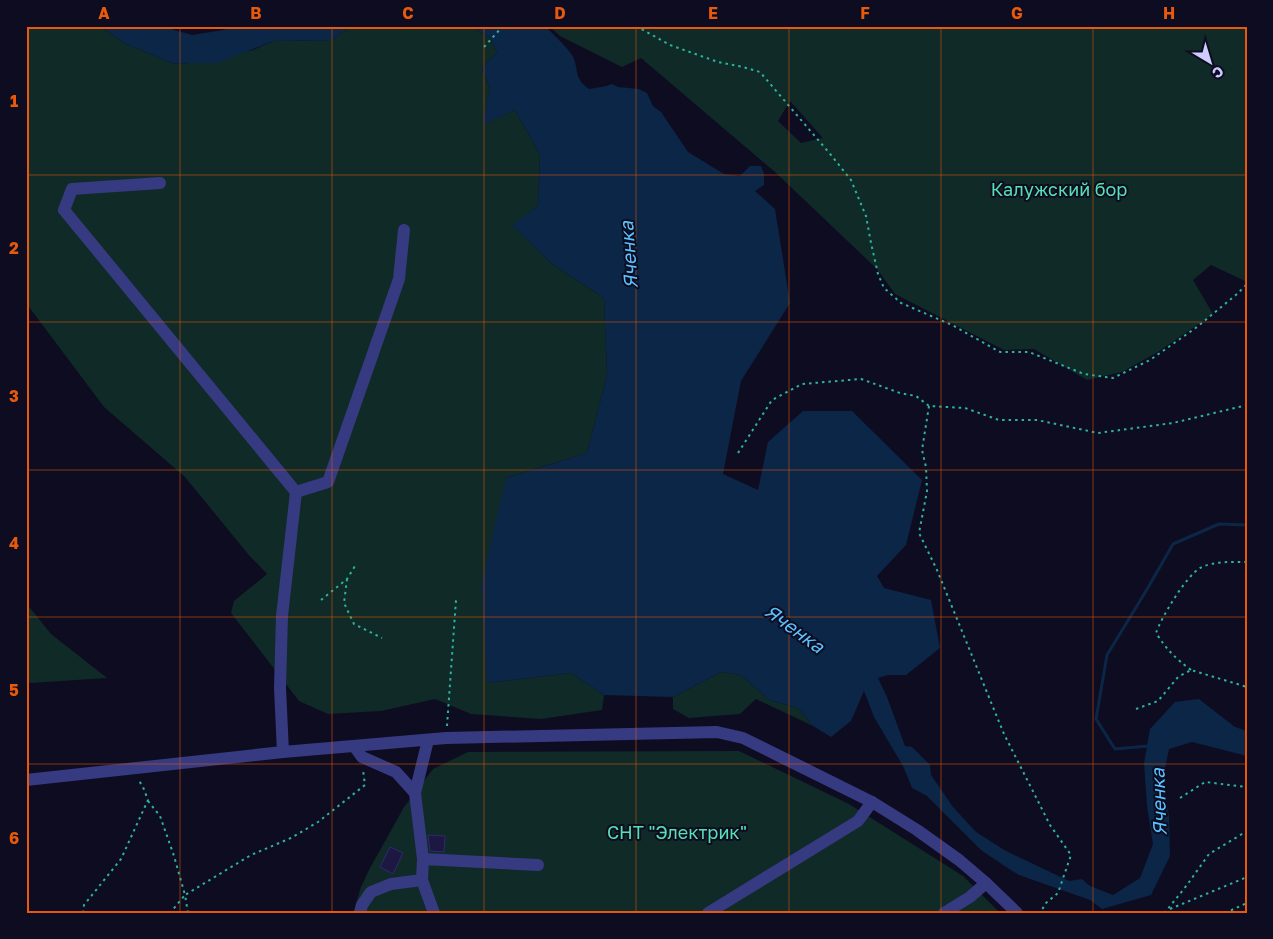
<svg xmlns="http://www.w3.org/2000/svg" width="1273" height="939" font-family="'Golos Text',sans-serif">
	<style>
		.green { fill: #0f2a27; fill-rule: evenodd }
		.water { fill: #0b2646 }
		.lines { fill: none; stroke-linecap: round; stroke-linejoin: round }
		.stream { stroke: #0b2646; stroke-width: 3 }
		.building { fill: #1c1842; stroke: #31296e }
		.path { stroke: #2bb49f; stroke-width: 2; stroke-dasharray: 2.5 4; stroke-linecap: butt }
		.minor { stroke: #363a81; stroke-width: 12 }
		.grid { fill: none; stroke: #e8590c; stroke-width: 1; stroke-opacity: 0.55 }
		.labels { text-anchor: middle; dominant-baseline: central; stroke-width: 4; stroke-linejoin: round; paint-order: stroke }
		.park-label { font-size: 18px; fill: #55e1b1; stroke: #0e0c20 }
		.water-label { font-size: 19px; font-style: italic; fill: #59c2ff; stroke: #0e0c20 }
		.neatline { fill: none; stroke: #e8590c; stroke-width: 2 }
		.grid-label { font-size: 16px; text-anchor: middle; font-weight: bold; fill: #e8590c }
	</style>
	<rect width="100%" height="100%" fill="#0e0c20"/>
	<g class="green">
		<path d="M 26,26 L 95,26 L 106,30 L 124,43 L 175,64 L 189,63 L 253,50 L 274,41 L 332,40 L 351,26 L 471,26 L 490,38 L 497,52 L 482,68 L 490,88 L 483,124 L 515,110 L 540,155 L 538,206 L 513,225 L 551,263 L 604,298 L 607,375 L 587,453 L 506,478 L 487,683 L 571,673 L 604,695 L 602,710 L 541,719 L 471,714 L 435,699 L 381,711 L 328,714 L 299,701 L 231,613 L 234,601 L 267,574 L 248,554 L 185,477 L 104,407 L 26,303 Z"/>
		<path d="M 549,26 L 1247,26 L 1247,282 L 1211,265 L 1193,280 L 1213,314 L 1158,352 L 1122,372 L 1087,380 L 1034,349 L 1004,350 L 895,294 L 877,269 L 775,172 L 641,58 L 622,67 L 560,36 ZM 790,101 L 822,137 L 822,138 L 801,143 L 778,121 Z"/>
		<path d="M 26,603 L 51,634 L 107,678 L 31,683 L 26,681 Z"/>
		<path d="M 721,672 L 741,675 L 769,700 L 798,708 L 813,726 L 756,699 L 740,714 L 689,718 L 673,709 L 673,697 Z"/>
		<path d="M 739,751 L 849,804 L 963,876 L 1000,913 L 353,913 L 361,887 L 370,868 L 404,807 L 433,769 L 468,752 Z"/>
	</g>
	<g class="water">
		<path d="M 95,26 L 161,26 L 192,35 L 223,30 L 235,26 L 351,26 L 332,40 L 274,41 L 217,63 L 189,63 L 175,64 L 124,43 L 106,30 Z"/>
		<path d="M 471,26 L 545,26 C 554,35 565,45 572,55 C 580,69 572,77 589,89 C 598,87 602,88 612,84 L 618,87 L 639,89 L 647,93 L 653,106 L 661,112 L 688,152 L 724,174 L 740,176 L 750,166 L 761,166 L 764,174 L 764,185 L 755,191 L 775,209 L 790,303 L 741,381 L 723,474 L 758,490 L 768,442 L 803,411 L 852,411 L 922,480 L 906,545 L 877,576 L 884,588 L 931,600 L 940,648 L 906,675 L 888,675 L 878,678 L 887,697 L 905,746 L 912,747 L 930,765 L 931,775 L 953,807 L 976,832 L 1006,851 L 1069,881 L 1082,879 L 1090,886 L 1113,895 L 1140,878 L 1153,844 L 1147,806 L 1144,763 L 1150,729 L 1175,702 L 1199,699 L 1235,727 L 1247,731 L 1247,756 L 1192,742 L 1169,749 L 1162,782 L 1169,816 L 1170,856 L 1151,895 L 1102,909 L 1090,900 L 1019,875 L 1003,865 L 981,850 L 927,796 L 912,788 L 903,766 L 874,717 L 864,691 L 851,721 L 831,737 L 813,726 L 798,708 L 769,700 L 741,675 L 721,672 L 673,697 L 604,695 L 571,673 L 487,683 L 481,585 L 506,478 L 587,453 L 607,375 L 604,298 L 551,263 L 512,225 L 538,206 L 540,155 L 515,110 L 482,125 L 490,88 L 482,68 L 497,52 L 490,38 Z"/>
	</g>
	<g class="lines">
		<path class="stream" d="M 1148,746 L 1115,749 L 1096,719 L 1107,655 L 1146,591 L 1173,544 L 1219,524 L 1247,525"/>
	</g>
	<g class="building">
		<path d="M 428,835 L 445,836 L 444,852 L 430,851 Z"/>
		<path d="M 390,847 L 403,853 L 393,874 L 380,867 Z"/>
	</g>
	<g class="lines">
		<g class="path">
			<path d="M 636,26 L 670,45 L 718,62 L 743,67 L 760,72 L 831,155 L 851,180 L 866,216 L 871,243 L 878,274 L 884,288 L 901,303 L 952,325 L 1000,352 L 1029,352 L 1084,374 L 1113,378 L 1150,360 L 1197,327 L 1237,294 L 1247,284"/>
			<path d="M 484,47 L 503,26"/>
			<path d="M 929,406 L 922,450 L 926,467 L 927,491 L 919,533 L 937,570 L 1004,734 L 1050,825 L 1071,855 L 1058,893 L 1046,903 L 1040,913"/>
			<path d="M 738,453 L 772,400 L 802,384 L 861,379 L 900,393 L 916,396 L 929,406 L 965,408 L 999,420 L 1037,420 L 1098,433 L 1173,423 L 1247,405"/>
			<path d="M 347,579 L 344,603 L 354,624 L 382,638"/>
			<path d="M 321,600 L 347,579 L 355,566"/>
			<path d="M 1191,670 C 1175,658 1167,650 1156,633 C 1161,618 1186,576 1200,568 C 1213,561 1232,562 1247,562"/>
			<path d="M 1136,709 L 1158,701 L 1178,677 L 1191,670 L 1247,687"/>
			<path d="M 447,726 L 456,600"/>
			<path d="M 1180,798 L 1205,782 L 1247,787"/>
			<path d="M 148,801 L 160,816 L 174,856 L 185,895 L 170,913"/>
			<path d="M 1170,909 L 1247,877"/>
			<path d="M 83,913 L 84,905 L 121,859 L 148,800 L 143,787 L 138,779"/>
			<path d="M 188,913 L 185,895 L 251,855 L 291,838 L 318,822 L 365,785 L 363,770"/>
			<path d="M 1164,913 L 1167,910 L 1187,885 L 1209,854 L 1247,831"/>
			<path d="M 1225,913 L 1247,903"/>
		</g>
		<g class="minor">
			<path d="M 160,183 L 72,189 L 64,210 L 296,492"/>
			<path d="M 354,746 L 362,757 L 396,772 L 415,793"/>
			<path d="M 283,752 L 280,688 L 282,616 L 296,492 L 328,482 L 399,279 L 404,230"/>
			<path d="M 26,780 L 283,752 L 446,738 L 717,732 L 743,738 L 872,802 L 917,830 L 959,860 L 986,883 L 1017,913"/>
			<path d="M 423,859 L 415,793 L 428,740"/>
			<path d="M 360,913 L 362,905 L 371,892 L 391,884 L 422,880"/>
			<path d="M 434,913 L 422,880 L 423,859 L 538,865"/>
			<path d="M 708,913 L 858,821 L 872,802"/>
			<path d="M 944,913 L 970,897 L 986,883"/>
		</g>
	</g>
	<path class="grid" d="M 180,26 L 180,913M 332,26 L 332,913M 484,26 L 484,913M 636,26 L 636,913M 789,26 L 789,913M 941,26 L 941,913M 1093,26 L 1093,913M 26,175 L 1247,175M 26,322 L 1247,322M 26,470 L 1247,470M 26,617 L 1247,617M 26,764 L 1247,764"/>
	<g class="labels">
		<g class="park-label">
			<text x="1059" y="189">Калужский бор</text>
			<text x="677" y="832">СНТ "Электрик"</text>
		</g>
		<g class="water-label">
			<text transform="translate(628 255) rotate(-94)">Яченка</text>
			<text transform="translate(795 628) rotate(36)">Яченка</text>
			<text transform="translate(1158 802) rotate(-92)">Яченка</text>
		</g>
	</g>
	<rect width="1273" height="939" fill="none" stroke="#0e0c20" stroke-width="55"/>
	<g transform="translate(1210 62) rotate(142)" stroke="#0e0c20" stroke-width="4" paint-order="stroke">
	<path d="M0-4L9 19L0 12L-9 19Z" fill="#cdcbff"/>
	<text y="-8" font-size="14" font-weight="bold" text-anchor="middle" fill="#cdcbff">С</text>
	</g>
	<rect x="28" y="28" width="1218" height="884" class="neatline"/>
	<g class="grid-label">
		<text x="104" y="19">A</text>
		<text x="256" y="19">B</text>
		<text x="408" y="19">C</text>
		<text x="560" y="19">D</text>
		<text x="713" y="19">E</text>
		<text x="865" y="19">F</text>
		<text x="1017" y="19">G</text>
		<text x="1169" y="19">H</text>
		<text x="14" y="107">1</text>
		<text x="14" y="254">2</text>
		<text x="14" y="402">3</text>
		<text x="14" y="549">4</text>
		<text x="14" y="696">5</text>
		<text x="14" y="844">6</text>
	</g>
</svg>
